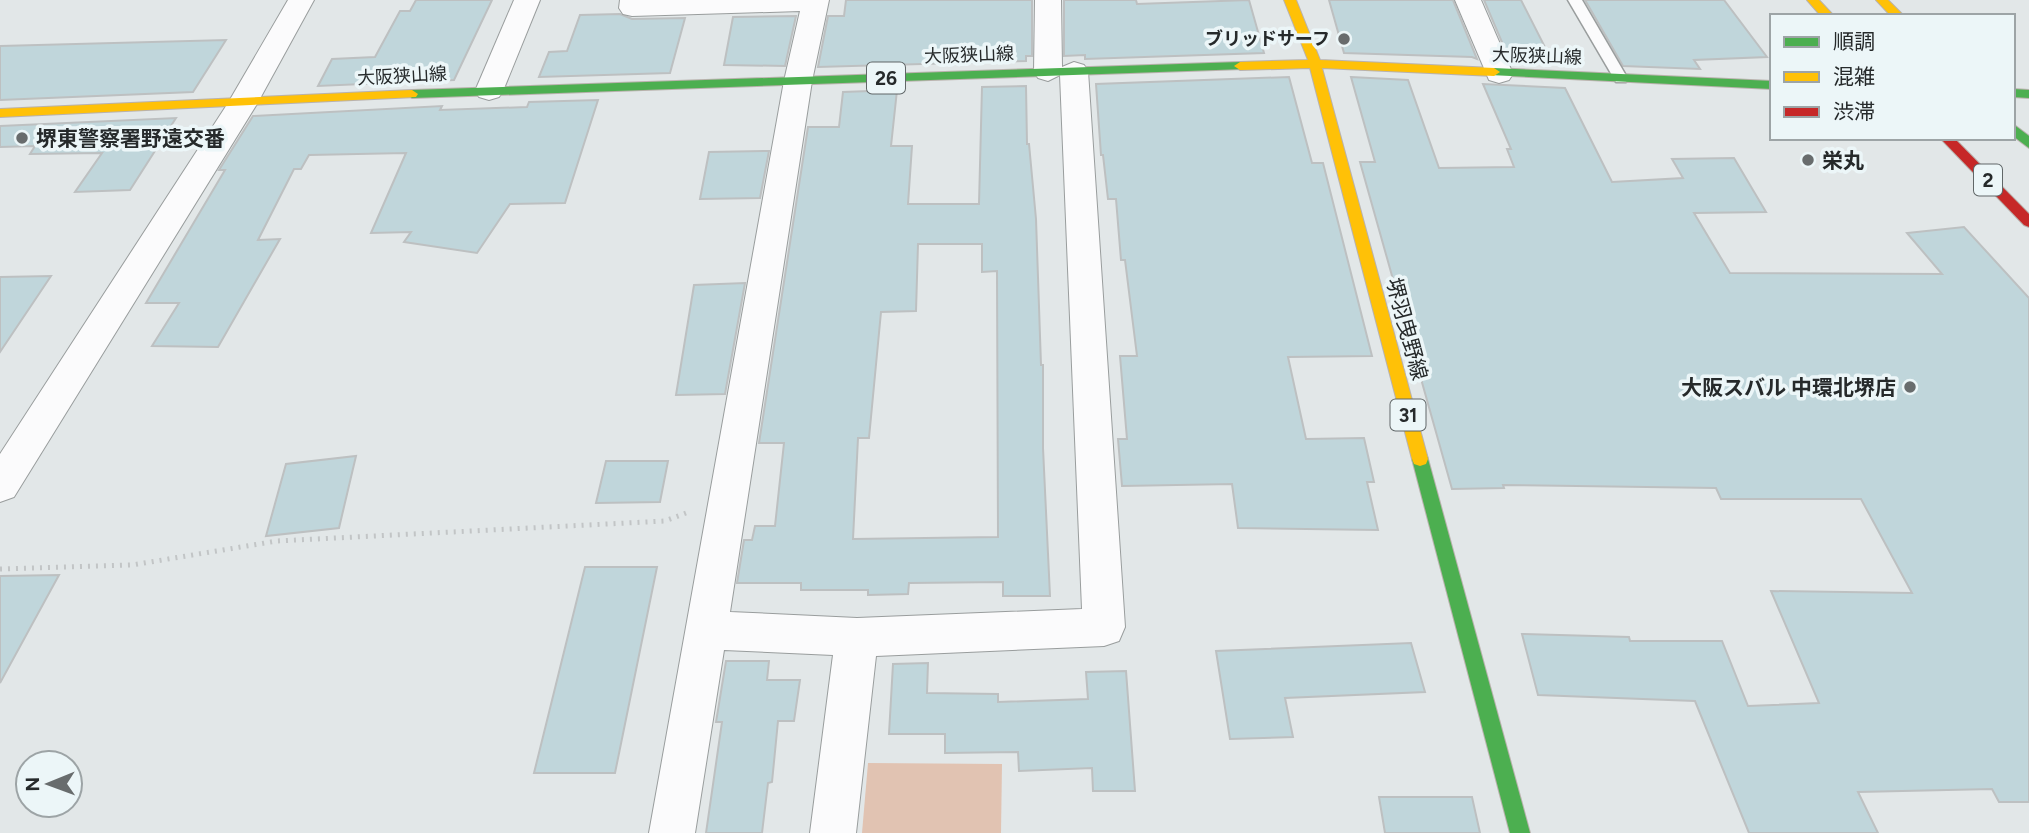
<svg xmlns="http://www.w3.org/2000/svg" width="2029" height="833" font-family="Figtree,'Noto Sans JP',sans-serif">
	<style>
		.green { fill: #e1c3b2 }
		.building { fill: #c0d6db; stroke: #bdc0c1; stroke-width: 2; fill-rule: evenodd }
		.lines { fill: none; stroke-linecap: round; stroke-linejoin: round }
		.lane-casing { stroke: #999d9d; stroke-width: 3 }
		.street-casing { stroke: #999d9d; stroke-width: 2 }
		.fast-casing { stroke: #b9b2ad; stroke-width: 2 }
		.slow-casing { stroke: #b9b2ad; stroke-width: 2 }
		.jam-casing { stroke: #b9b2ad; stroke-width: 2 }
		.path { stroke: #c2c5c6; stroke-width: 5; stroke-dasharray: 2 6; stroke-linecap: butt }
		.lane { fill: #fbfbfc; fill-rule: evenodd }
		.street { fill: #fbfbfc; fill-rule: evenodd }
		.fast { fill: #4caf50; fill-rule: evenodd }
		.slow { fill: #ffc107; fill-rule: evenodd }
		.jam { fill: #c62828; fill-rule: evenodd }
		.poi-dot { fill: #686c6d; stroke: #ecf6f8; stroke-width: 2.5 }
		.labels { text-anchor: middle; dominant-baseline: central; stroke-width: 7; stroke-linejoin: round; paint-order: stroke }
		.far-poi-label { font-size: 18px; font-weight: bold; fill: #262a2b; stroke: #ecf6f8; text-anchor: end }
		.far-street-label { font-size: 18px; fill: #262a2b; stroke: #ecf6f8 }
		.shield { fill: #ecf6f8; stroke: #616768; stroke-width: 2 }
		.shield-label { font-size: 19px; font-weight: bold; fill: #262a2b }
		.poi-label { font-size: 21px; font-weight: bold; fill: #262a2b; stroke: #ecf6f8; text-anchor: start }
		.street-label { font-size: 21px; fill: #262a2b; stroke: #ecf6f8 }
	</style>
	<rect width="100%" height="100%" fill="#e2e7e8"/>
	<path class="green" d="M 868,763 L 1002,764 L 1001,833 L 862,833 Z"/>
	<g class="building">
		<path d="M 416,0 L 492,0 L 454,80 L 318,86 L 332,59 L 375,57 L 400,11 L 410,11 Z"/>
		<path d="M 846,0 L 1032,0 L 1032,56 L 1026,56 L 1026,61 L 818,67 L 828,16 L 844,16 Z"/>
		<path d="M 1064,0 L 1136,0 L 1137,4 L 1249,0 L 1264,53 L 1085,59 L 1085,55 L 1064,56 Z"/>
		<path d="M 1329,0 L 1453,0 L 1477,59 L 1472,57 L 1344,53 Z"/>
		<path d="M 1484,0 L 1521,0 L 1553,63 L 1510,61 Z"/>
		<path d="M 1585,0 L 1724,0 L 1767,57 L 1694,60 L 1700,69 L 1623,66 Z"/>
		<path d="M 620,14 L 632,19 L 685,18 L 670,73 L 539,77 L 549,52 L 567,51 L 580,15 Z"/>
		<path d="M 796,16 L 785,66 L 724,65 L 733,17 Z"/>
		<path d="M 226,40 L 193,92 L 0,100 L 0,46 Z"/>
		<path d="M 1289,77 L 1312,163 L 1323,163 L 1372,356 L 1288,357 L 1306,439 L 1364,438 L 1374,482 L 1367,482 L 1378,530 L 1238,528 L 1232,484 L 1122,486 L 1118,439 L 1127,439 L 1120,356 L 1137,356 L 1125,260 L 1121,260 L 1116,199 L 1108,199 L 1103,155 L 1101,155 L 1096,84 Z"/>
		<path d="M 1351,77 L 1408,80 L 1439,168 L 1514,167 L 1507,149 L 1511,149 L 1483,84 L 1565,88 L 1612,182 L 1683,178 L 1672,159 L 1734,158 L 1766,212 L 1694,213 L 1730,273 L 1942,274 L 1907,233 L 1964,227 L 2029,298 L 2029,802 L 1999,802 L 1992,789 L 1858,792 L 1878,833 L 1749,833 L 1695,701 L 1538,695 L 1522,634 L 1629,637 L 1630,641 L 1722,641 L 1748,706 L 1819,703 L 1771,591 L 1912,593 L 1861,499 L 1721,499 L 1716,488 L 1503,485 L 1504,488 L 1452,489 L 1360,162 L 1375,162 Z"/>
		<path d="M 1026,86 L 1027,144 L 1029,144 L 1036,219 L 1041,365 L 1043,365 L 1043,448 L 1050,596 L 1003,596 L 1003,582 L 909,583 L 908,594 L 868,595 L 868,590 L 801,590 L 801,583 L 737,583 L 744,540 L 752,540 L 755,526 L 775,526 L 784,443 L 759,443 L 808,127 L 839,127 L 843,92 L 897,90 L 891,146 L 912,146 L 908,204 L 979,204 L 982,87 ZM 918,244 L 982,244 L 982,272 L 997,271 L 998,537 L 853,539 L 858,438 L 869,438 L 881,312 L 916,311 Z"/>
		<path d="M 598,100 L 565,203 L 510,204 L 477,253 L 404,242 L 411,232 L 371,233 L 406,153 L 309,155 L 301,169 L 294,169 L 258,240 L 280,239 L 218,347 L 152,346 L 179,303 L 146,303 L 225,170 L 219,170 L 253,116 L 442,106 L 440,110 L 527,107 L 529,102 Z"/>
		<path d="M 176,118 L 130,190 L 75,192 L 102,153 L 30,154 L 35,146 L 0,147 L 0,126 Z"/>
		<path d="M 769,151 L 760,198 L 700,199 L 709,152 Z"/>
		<path d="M 51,276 L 0,352 L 0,277 Z"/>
		<path d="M 745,283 L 725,394 L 676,395 L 694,285 Z"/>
		<path d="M 356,456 L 339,528 L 266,536 L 286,464 Z"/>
		<path d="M 606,461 L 668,461 L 660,502 L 596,503 Z"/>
		<path d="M 585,567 L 657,567 L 615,773 L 534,773 Z"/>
		<path d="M 59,575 L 0,683 L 0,576 Z"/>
		<path d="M 1411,643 L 1425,692 L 1285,698 L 1293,737 L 1230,739 L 1216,651 Z"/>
		<path d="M 726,661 L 769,661 L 767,680 L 800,680 L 794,721 L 778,721 L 772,782 L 768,783 L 762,833 L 706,833 L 722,722 L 716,722 Z"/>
		<path d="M 928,663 L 927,693 L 998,694 L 998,702 L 1088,699 L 1086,672 L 1126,671 L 1135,791 L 1093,791 L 1092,768 L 1019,771 L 1018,752 L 945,753 L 945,734 L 889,734 L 893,664 Z"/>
		<path d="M 1379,797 L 1472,797 L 1480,833 L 1385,833 Z"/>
	</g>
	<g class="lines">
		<g class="lane-casing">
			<path id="lane" d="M 1568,0 L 1582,0 L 1628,79 L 1626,82 L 1616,82 Z"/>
		</g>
		<g class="street-casing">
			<g id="street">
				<path d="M 288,0 L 314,0 L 257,104 L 14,497 L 0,502 L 0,454 L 228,103 Z"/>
				<path d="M 514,0 L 540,0 L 503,91 L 499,97 L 489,100 L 479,97 L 475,91 Z"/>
				<path d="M 620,0 L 829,0 L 812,81 L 730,612 L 857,618 L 1082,609 L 1060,75 L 1048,81 L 1038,78 L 1034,72 L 1035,0 L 1061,0 L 1062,67 L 1074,62 L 1084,65 L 1088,71 L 1125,627 L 1119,641 L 1104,646 L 876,656 L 856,833 L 810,833 L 833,655 L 724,650 L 695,833 L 649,833 L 784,81 L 800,11 L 632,16 L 623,14 L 619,8 Z"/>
				<path d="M 1455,0 L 1481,0 L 1513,74 L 1509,80 L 1499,83 L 1489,80 Z"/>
			</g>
		</g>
		<g class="fast-casing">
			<g id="fast">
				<path d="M 1240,62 L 1246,66 L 1244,69 L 412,98 L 406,94 L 412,90 Z"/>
				<path d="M 1494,68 L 1772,81 L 1772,89 L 1490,75 L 1488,72 Z"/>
				<path d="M 2013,89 L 2029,90 L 2029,98 L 2013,97 Z"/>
				<path d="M 2013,124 L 2029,136 L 2029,148 L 2013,136 Z"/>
				<path d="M 1420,452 L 1426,454 L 1428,459 L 1530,833 L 1510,833 L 1412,459 L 1414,454 Z"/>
			</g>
		</g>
		<g class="slow-casing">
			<g id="slow">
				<path d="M 1284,0 L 1296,0 L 1320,60 L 1494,68 L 1500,72 L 1494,76 L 1322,68 L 1428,459 L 1426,464 L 1420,466 L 1414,464 L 1412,459 L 1310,68 L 1240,70 L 1234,66 L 1240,62 L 1308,60 Z"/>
				<path d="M 1807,0 L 1819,0 L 1834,16 L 1821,16 Z"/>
				<path d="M 1876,0 L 1888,0 L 1904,16 L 1891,16 Z"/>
				<path d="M 412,90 L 418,94 L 416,97 L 0,117 L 0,109 Z"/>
			</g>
		</g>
		<g class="jam-casing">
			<path id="jam" d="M 1940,138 L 1954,138 L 2029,214 L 2029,227 L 2024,225 Z"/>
		</g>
		<path class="path" d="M 0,569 L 132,565 L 277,541 L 665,521 L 686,513"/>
		<use href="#lane" class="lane"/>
		<use href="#street" class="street"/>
		<use href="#fast" class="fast"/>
		<use href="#slow" class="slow"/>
		<use href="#jam" class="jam"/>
	</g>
	<g class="poi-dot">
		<circle cx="1344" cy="39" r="7"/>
		<circle cx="22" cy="138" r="7"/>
		<circle cx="1808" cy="160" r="7"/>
		<circle cx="1910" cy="387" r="7"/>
	</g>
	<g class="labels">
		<g class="far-poi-label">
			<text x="1330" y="39">ブリッドサーフ</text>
		</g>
		<g class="far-street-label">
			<text transform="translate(969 55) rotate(-2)">大阪狭山線</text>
			<text transform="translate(1537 56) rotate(2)">大阪狭山線</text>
			<text transform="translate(402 76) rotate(-3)">大阪狭山線</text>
		</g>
		<g class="shield">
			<rect x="867" y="62.5" width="38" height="31" rx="5"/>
			<rect x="1974" y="164.5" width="28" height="31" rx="5"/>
			<rect x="1390.5" y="399.5" width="35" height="31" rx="5"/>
		</g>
		<g class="shield-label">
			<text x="886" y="78">26</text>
			<text x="1988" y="180">2</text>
			<text x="1408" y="415">31</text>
		</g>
		<g class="poi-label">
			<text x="36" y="138">堺東警察署野遠交番</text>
			<text x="1822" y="160">栄丸</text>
			<text x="1896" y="387" text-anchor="end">大阪スバル 中環北堺店</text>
		</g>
		<g class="street-label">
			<text transform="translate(1407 329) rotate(75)">堺羽曳野線</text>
		</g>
	</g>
	<rect x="1770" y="14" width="245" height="126" fill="#ecf6f8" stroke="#9da4a6" stroke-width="2"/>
	<rect x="1784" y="37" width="35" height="10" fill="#4caf50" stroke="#9da4a6" stroke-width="2"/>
	<text x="1833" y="49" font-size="21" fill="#262a2b">順調</text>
	<rect x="1784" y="72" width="35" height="10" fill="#ffc107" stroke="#9da4a6" stroke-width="2"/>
	<text x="1833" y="84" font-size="21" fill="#262a2b">混雑</text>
	<rect x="1784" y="107" width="35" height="10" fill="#c62828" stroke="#9da4a6" stroke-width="2"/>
	<text x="1833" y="119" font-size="21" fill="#262a2b">渋滞</text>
	<g transform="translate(49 784) rotate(269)"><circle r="33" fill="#ecf6f8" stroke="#9da4a6" stroke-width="2"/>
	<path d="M0-5L12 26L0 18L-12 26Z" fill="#686c6d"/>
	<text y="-10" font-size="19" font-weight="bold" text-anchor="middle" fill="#262a2b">N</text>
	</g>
</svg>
